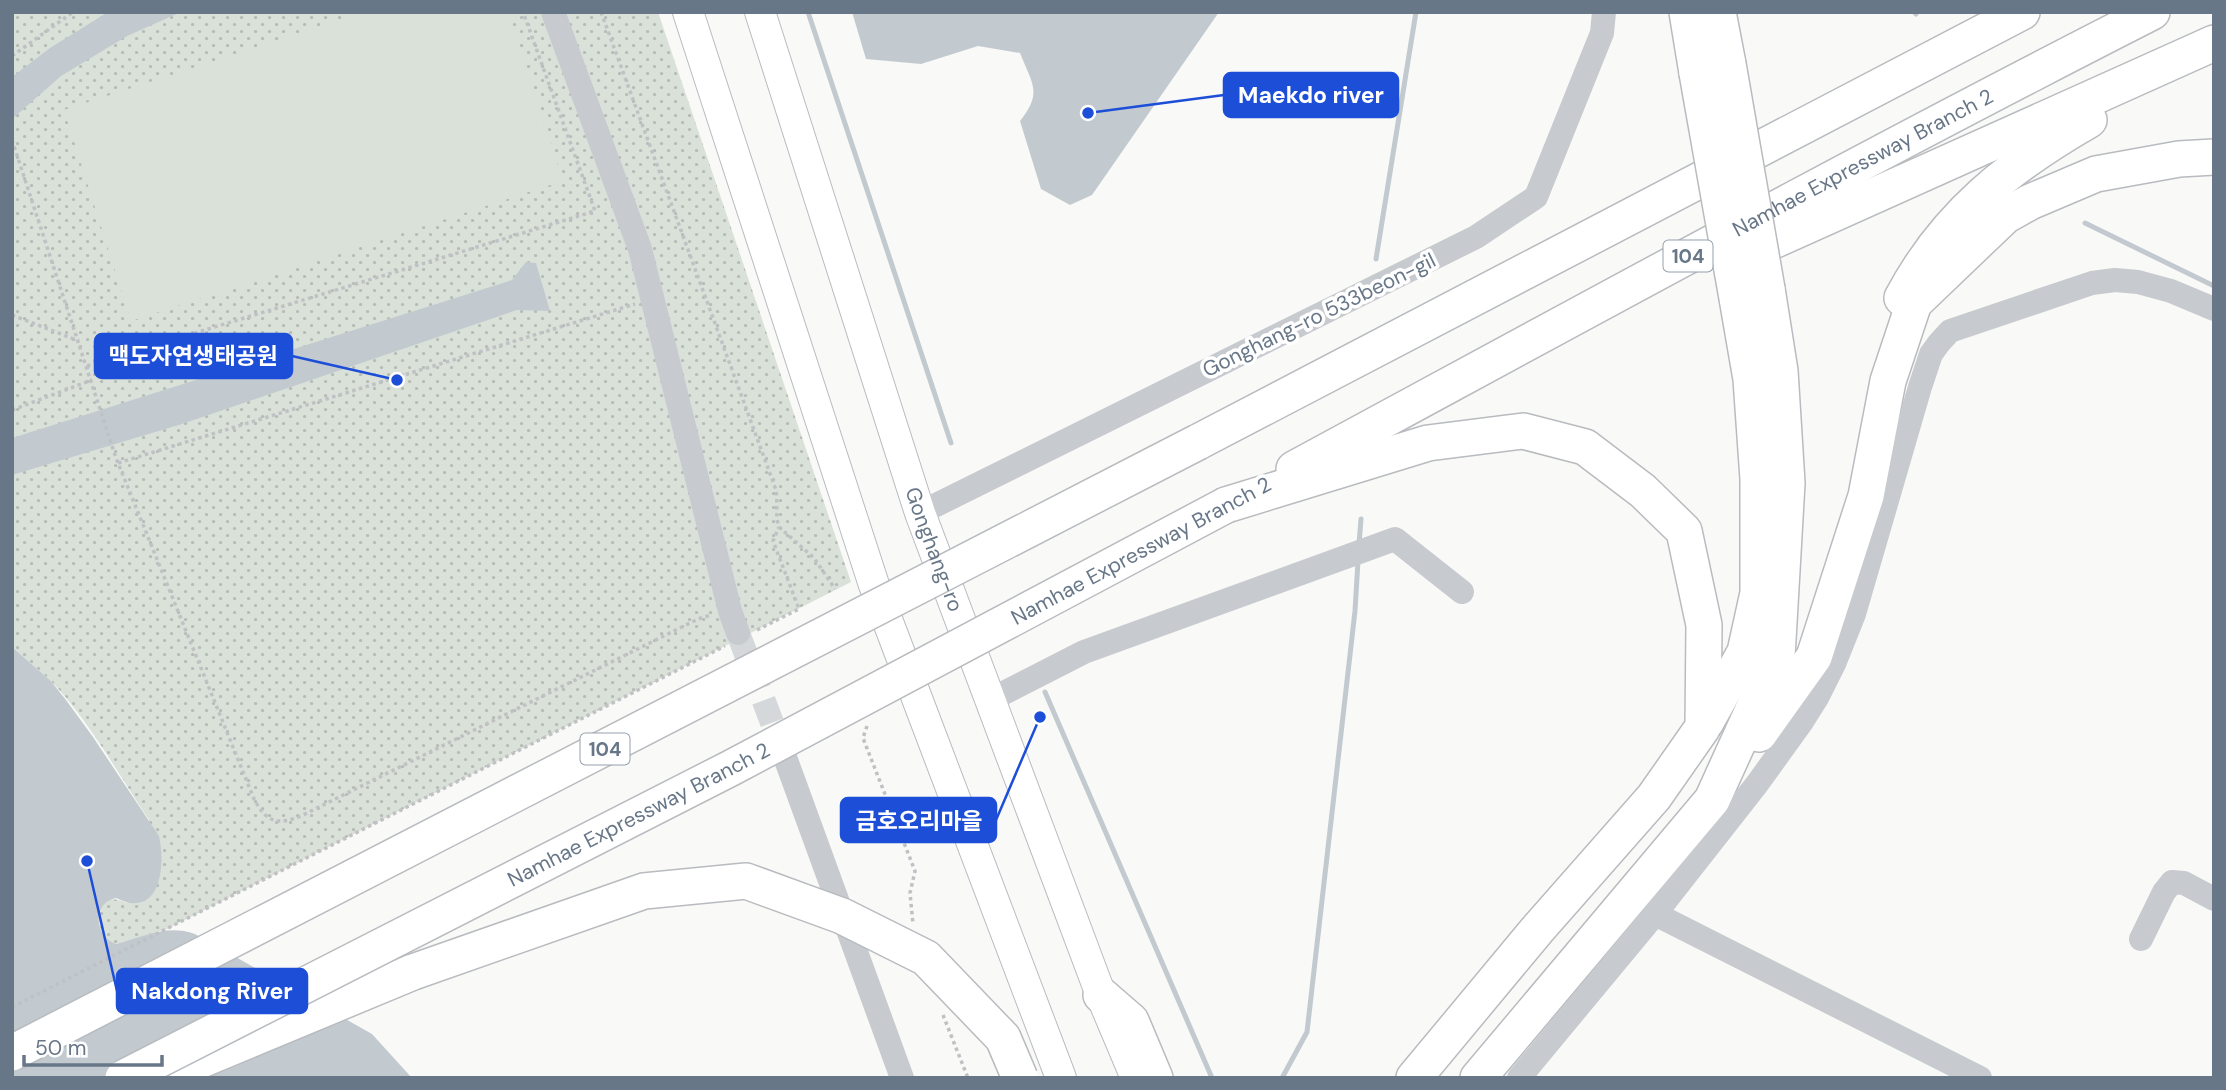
<svg xmlns="http://www.w3.org/2000/svg" width="2226" height="1090" font-family="'DM Sans','Noto Sans KR',sans-serif">
	<style>
		.park { fill: url(#park-dots) }
		.garden { fill: #dae1d8 }
		.water { fill: #c2cad0 }
		.lines { fill: none; stroke-linecap: round; stroke-linejoin: round }
		.stream { stroke: #c2cad0; stroke-width: 5 }
		.minor-tunnel { stroke: #d5d8db; stroke-width: 24; stroke-dasharray: 24 12; stroke-linecap: butt }
		.major-casing { stroke: #b8bcc0; stroke-width: 32 }
		.highway-casing { stroke: #b8bbbf; stroke-width: 38 }
		.path { stroke: #bfc1c4; stroke-width: 3.5; stroke-dasharray: 3.5 3.5; stroke-linecap: butt }
		.minor { stroke: #c7cace; stroke-width: 24 }
		.major { stroke: #fff; stroke-width: 30 }
		.highway { stroke: #fff; stroke-width: 35 }
		.highway-bridge-casing { stroke: #b8bbbf; stroke-width: 38; stroke-linecap: butt }
		.highway-bridge { stroke: #fff; stroke-width: 35 }
		.labels { text-anchor: middle; dominant-baseline: central; stroke-width: 7; stroke-linejoin: round; paint-order: stroke }
		.shield { fill: #fff; stroke: #95a0ac; stroke-width: 2 }
		.shield-label { font-size: 19px; font-weight: bold; fill: #687788 }
		.street-label { font-size: 21px; fill: #687788; stroke: #fff }
		.leader { fill: none; stroke: #1d4ed8; stroke-width: 2.5 }
		.callout-dot { fill: #1d4ed8; stroke: #fff; stroke-width: 2.5 }
		.callout { fill: #1d4ed8; stroke: #1d4ed8; stroke-width: 2.5 }
		.callout-label { font-size: 23px; text-anchor: middle; font-weight: bold; fill: #fff }
	</style>
	<defs>
		<pattern id="park-dots" width="8" height="8" patternUnits="userSpaceOnUse" patternTransform="scale(1.75)"><rect width="8" height="8" fill="#dae1d8"/><path d="M2 2h.1M6 6h.1" fill="none" stroke="#b5bbb5" stroke-width="1.8" stroke-linecap="round"/></pattern>
	</defs>
	<rect width="100%" height="100%" fill="#f9f9f7"/>
	<path class="park" d="M 12,12 L 658,12 L 851,582 L 167,929 L 115,944 L 109,942 C 92,925 94,887 127,903 L 149,820 C 119,775 86,716 49,679 C 37,668 24,658 12,647 Z"/>
	<path class="garden" d="M 365,12 L 508,12 L 563,181 L 131,321 L 64,110 Z"/>
	<g class="water">
		<path d="M 108,12 L 181,12 L 127,36 L 61,76 L 12,119 L 12,77 L 50,48 Z"/>
		<path d="M 852,12 L 1219,12 L 1092,195 L 1070,205 L 1041,189 L 1020,121 C 1043,92 1032,84 1020,53 L 978,46 L 921,64 L 866,59 Z"/>
		<path d="M 526,262 L 536,263 L 550,311 L 517,310 L 182,424 L 12,475 L 12,438 L 512,280 Z"/>
		<path d="M 12,647 L 50,680 L 66,700 L 93,737 L 159,836 C 166,867 160,920 116,898 C 89,904 97,939 116,944 C 143,937 166,924 195,934 L 372,1034 L 412,1078 L 12,1078 Z"/>
	</g>
	<g class="lines">
		<g class="stream">
			<path d="M 808,12 L 951,443"/>
			<path d="M 1914,12 L 1916,14"/>
			<path d="M 2085,223 L 2214,286"/>
			<path d="M 1376,259 L 1416,12"/>
			<path d="M 1359,544 L 1361,519"/>
			<path d="M 1045,692 L 1212,1078"/>
			<path d="M 1282,1078 L 1307,1032 L 1355,611 L 1358,561"/>
		</g>
		<path class="minor-tunnel" d="M 738,633 L 782,749"/>
		<g class="major-casing">
			<g id="major">
				<path d="M 688,12 L 874,585 L 1061,1078"/>
				<path id="s1" d="M 760,12 L 920,513 L 1101,995 L 1136,1078"/>
			</g>
		</g>
		<g class="highway-casing">
			<g id="highway">
				<path d="M 1687,12 L 1697,73"/>
				<path d="M 1718,12 L 1728,64"/>
				<path d="M 1733,259 L 2214,43"/>
				<path d="M 1902,298 C 1946,215 2009,166 2089,120"/>
				<path d="M 1198,442 L 2022,12"/>
				<path id="s2" d="M 1294,469 C 1579,315 1863,159 2152,12"/>
				<path d="M 1226,505 L 1428,443 L 1523,431 L 1585,447 L 1643,491 L 1684,531 L 1704,625 L 1703,727 L 1654,797 L 1537,930 L 1414,1078"/>
				<path d="M 1706,722 L 1745,652 L 1758,593 L 1758,479 L 1751,379 L 1737,298"/>
				<path d="M 1759,734 L 1814,657 L 1866,496 L 1888,381 L 1914,303 L 2005,216 L 2030,202 L 2096,174 L 2179,159 L 2214,157"/>
				<path d="M 1101,995 L 1131,1021 L 1155,1078"/>
				<path d="M 158,1078 L 413,972"/>
				<path d="M 1478,1078 L 1712,800 L 1777,657 L 1787,483 L 1780,371 L 1767,289"/>
			</g>
		</g>
		<g class="path">
			<path d="M 601,12 L 776,490 C 778,502 775,516 779,527 L 814,558 L 835,589"/>
			<path d="M 12,56 L 73,12"/>
			<path d="M 12,140 L 116,458 L 254,799 C 267,823 278,826 303,815 L 698,619 L 711,615"/>
			<path d="M 12,315 L 79,341"/>
			<path d="M 87,366 L 595,211 L 523,12"/>
			<path d="M 12,410 L 92,380"/>
			<path d="M 118,463 L 635,304"/>
			<path d="M 757,630 L 799,609 L 773,541 L 779,527"/>
			<path d="M 867,726 L 863,738 L 915,871 L 910,893 L 913,924"/>
			<path d="M 12,1007 L 725,646"/>
			<path d="M 943,1015 L 968,1078"/>
		</g>
		<g class="minor">
			<path d="M 553,12 L 640,249 L 730,611 L 738,633"/>
			<path d="M 920,513 L 1476,237 L 1536,197 L 1602,33 L 1604,12"/>
			<path d="M 990,700 L 1084,652 L 1395,539 L 1462,592"/>
			<path d="M 782,749 L 902,1078"/>
			<path d="M 1655,914 L 1980,1078"/>
			<path d="M 2141,939 L 2164,892 L 2172,882 L 2184,883 L 2214,899"/>
			<path d="M 1519,1078 L 1655,914 L 1757,784 L 1801,723 L 1818,696 L 1834,664 L 1854,614 L 1920,387 L 1931,354 L 1939,343 L 1950,331 L 2092,283 L 2115,280 L 2138,282 L 2171,291 L 2214,309"/>
		</g>
		<use href="#major" class="major"/>
		<use href="#highway" class="highway"/>
		<g class="highway-bridge-casing">
			<g id="highway-bridge">
				<path d="M 1728,64 L 1767,289"/>
				<path d="M 1697,73 L 1737,298"/>
				<path d="M 413,972 L 644,891 L 746,881 L 842,916 L 926,958 L 1003,1038 L 1020,1078"/>
				<path d="M 12,1053 L 1198,442"/>
				<path id="s3" d="M 123,1078 L 731,768 L 1226,505"/>
			</g>
		</g>
		<use href="#highway-bridge" class="highway-bridge"/>
	</g>
	<g class="labels">
		<g class="shield">
			<rect x="1663.5" y="240.5" width="49" height="31" rx="5"/>
			<rect x="580.5" y="733.5" width="49" height="31" rx="5"/>
		</g>
		<g class="shield-label">
			<text x="1688" y="256">104</text>
			<text x="605" y="749">104</text>
		</g>
		<g class="street-label">
			<text stroke="none"><textPath href="#s2" startOffset="646">Namhae Expressway Branch 2</textPath></text>
			<text transform="translate(1319 315) rotate(-26)">Gonghang-ro 533beon-gil</text>
			<text stroke="none"><textPath href="#s1" startOffset="565">Gonghang-ro</textPath></text>
			<text transform="translate(1141 551) rotate(-28)">Namhae Expressway Branch 2</text>
			<text stroke="none"><textPath href="#s3" startOffset="579">Namhae Expressway Branch 2</textPath></text>
		</g>
	</g>
	<path class="leader" d="M1088 113L1224 95M397 380L292 356M1040 717L996 820M87 861L117 991"/>
	<g class="callout-dot">
		<circle cx="1088" cy="113" r="7"/>
		<circle cx="397" cy="380" r="7"/>
		<circle cx="1040" cy="717" r="7"/>
		<circle cx="87" cy="861" r="7"/>
	</g>
	<g class="callout">
		<rect x="1224" y="73" width="174" height="44" rx="7"/>
		<rect x="95" y="334" width="197" height="44" rx="7"/>
		<rect x="841" y="798" width="155" height="44" rx="7"/>
		<rect x="117" y="969" width="190" height="44" rx="7"/>
	</g>
	<g class="callout-label">
		<text x="1311" y="103">Maekdo river</text>
		<text x="193" y="364">맥도자연생태공원</text>
		<text x="919" y="829">금호오리마을</text>
		<text x="212" y="999">Nakdong River</text>
	</g>
	<rect width="2226" height="1090" fill="none" stroke="#687788" stroke-width="28"/>
	<path d="M24 1055v10h138v-10" fill="none" stroke="#687788" stroke-width="3.5"/>
	<text x="35" y="1055" font-size="21" fill="#687788" stroke="#ffffff" stroke-width="5" paint-order="stroke">50 m</text>
</svg>
